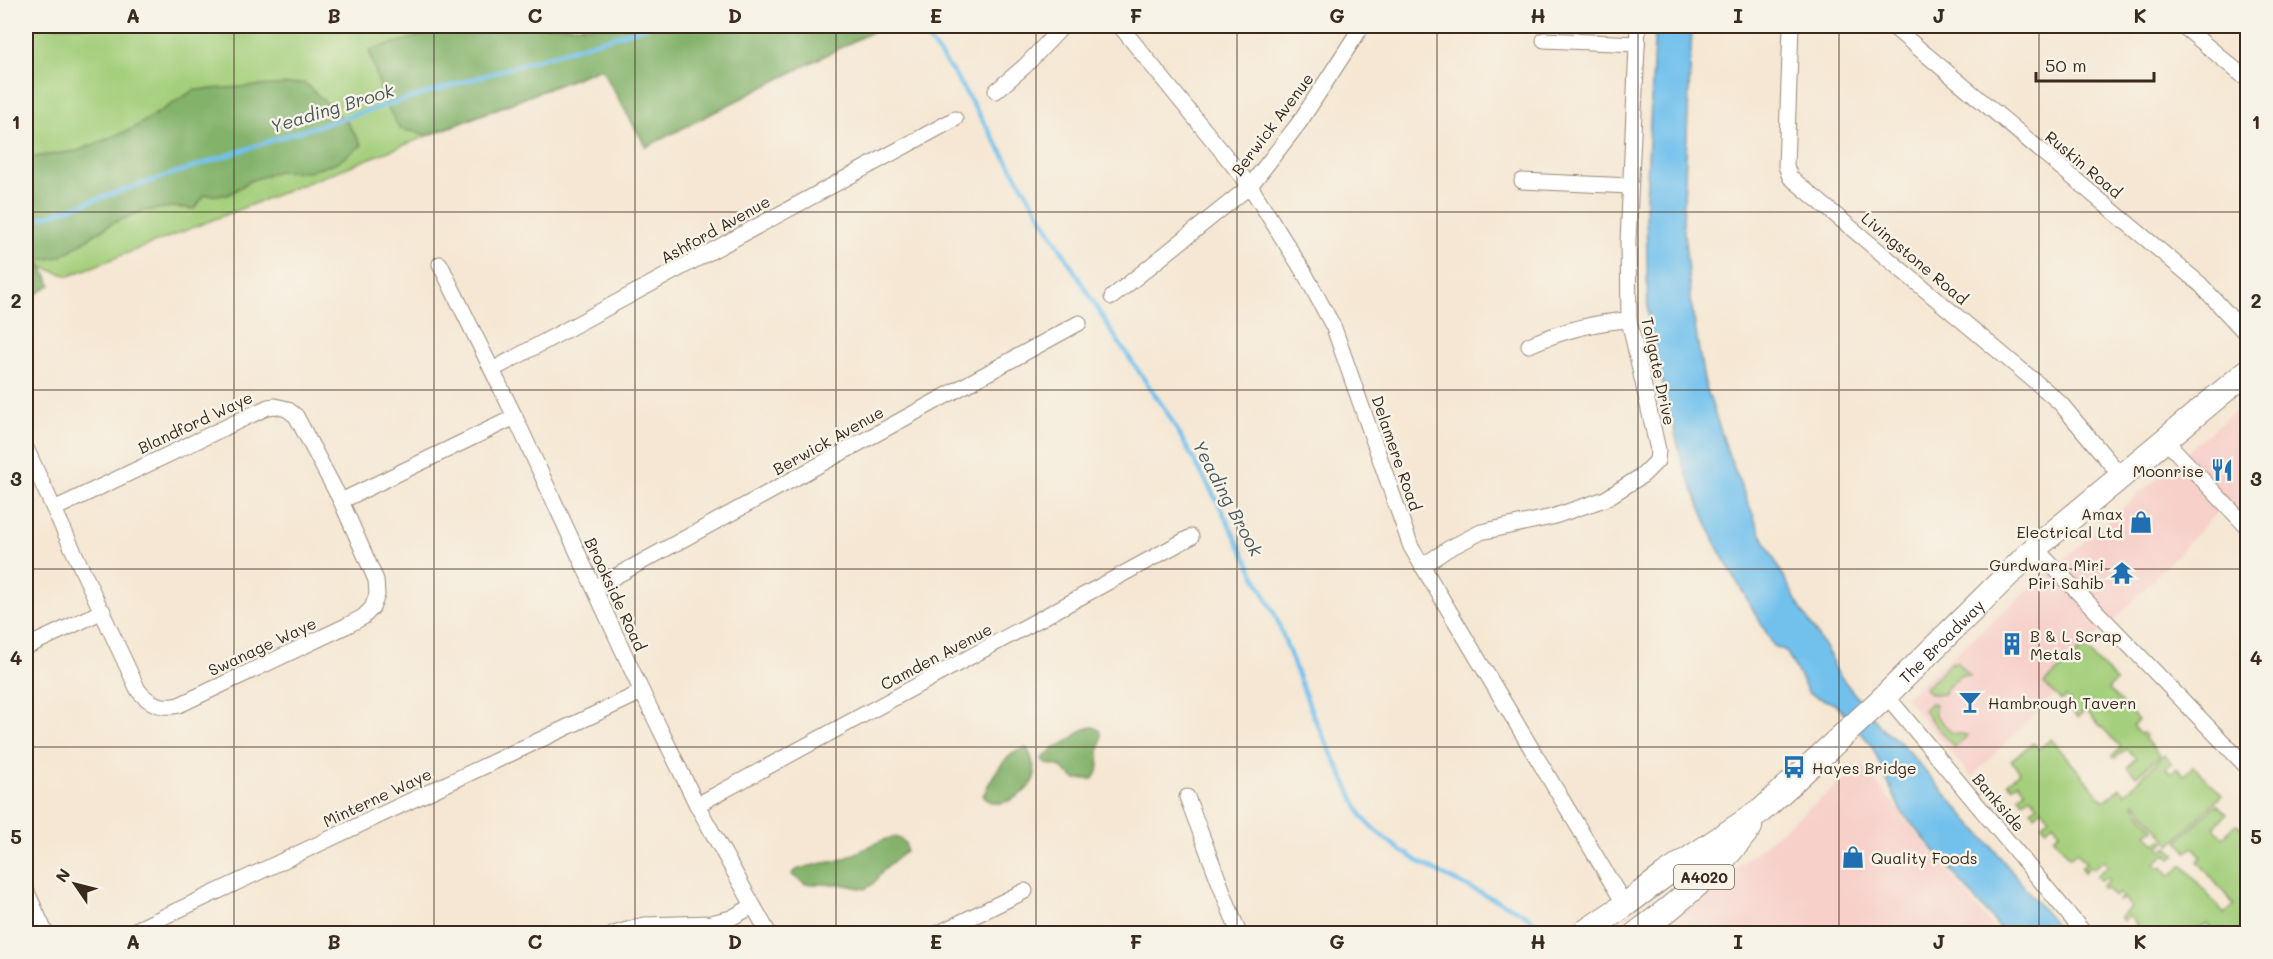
<svg xmlns="http://www.w3.org/2000/svg" width="2273" height="959" font-family="Mali,sans-serif">
	<style>
		.built { fill: #f7d0ca }
		.green { fill: #a4cf7b; stroke: #707c4c; stroke-width: 1.5 }
		.forest { fill: #83b26b; stroke: #5f6e44; stroke-width: 1.5 }
		.water { fill: #72c1ed; stroke: #567686; stroke-width: 1.5 }
		.lines { fill: none; stroke-linecap: round; stroke-linejoin: round }
		.stream { stroke: #72c1ed; stroke-width: 4.5 }
		.street-casing { stroke: #988878; stroke-width: 17 }
		.primary-casing { stroke: #988878; stroke-width: 26 }
		.street { stroke: #fff; stroke-width: 15 }
		.primary { stroke: #fff; stroke-width: 24 }
		.grid { fill: none; stroke: #3b2a1e; stroke-width: 1.5; stroke-opacity: 0.55 }
		.labels { text-anchor: middle; dominant-baseline: central; stroke-width: 5; stroke-linejoin: round; paint-order: stroke }
		.shield { fill: #f7f3e8; stroke: #73665b; stroke-width: 1.5 }
		.shield-label { font-size: 15px; font-weight: bold; fill: #3b2a1e }
		.street-label { font-size: 16px; fill: #3b2a1e; stroke: #f7f3e8 }
		.poi-label { font-size: 16px; fill: #3b2a1e; stroke: #f7f3e8; text-anchor: start }
		.water-label { font-size: 18px; font-style: italic; fill: #4c575c; stroke: #f7f3e8 }
		.neatline { fill: none; stroke: #3b2a1e; stroke-width: 2 }
		.grid-label { font-size: 20px; text-anchor: middle; font-weight: bold; fill: #3b2a1e }
	</style>
	<rect width="100%" height="100%" fill="#f7f3e8"/>
	<filter id="ink" filterUnits="userSpaceOnUse"><feTurbulence type="fractalNoise" baseFrequency=".0167" numOctaves="2"/><feDisplacementMap in="SourceGraphic" scale="12" xChannelSelector="R" yChannelSelector="G"/><feConvolveMatrix kernelMatrix="1 2 1 2 8 2 1 2 1" color-interpolation-filters="sRGB"/></filter>
	<filter id="wash" filterUnits="userSpaceOnUse"><feTurbulence type="fractalNoise" baseFrequency=".008" numOctaves="4" result="noise"/><feDisplacementMap in="SourceGraphic" scale="24" xChannelSelector="R" yChannelSelector="G"/><feGaussianBlur stdDeviation="1.35" result="paint"/><feColorMatrix in="noise" values="0 0 0 0 0 0 0 0 0 0 0 0 0 0 0 0 0 1.4 0 .05"/><feComposite in="paint" operator="in"/></filter>
	<g filter="url(#wash)">
		<rect width="100%" height="100%" fill="#f5e7d3"/>
		<g class="built">
			<path d="M 2247,400 L 2247,506 L 2236,517 L 2223,506 L 2112,623 L 2079,650 L 2089,661 L 1971,777 L 1905,697 Z"/>
			<path d="M 1862,765 L 1997,933 L 1655,934 Z"/>
		</g>
		<g class="green">
			<path d="M 26,26 L 882,26 L 601,68 L 69,276 L 26,262 Z"/>
			<path d="M 2084,647 L 2116,681 L 2108,689 L 2138,720 L 2133,726 L 2141,734 L 2143,733 L 2146,736 L 2144,738 L 2160,756 L 2136,776 L 2127,767 L 2136,758 L 2127,749 L 2115,758 L 2112,756 L 2121,747 L 2085,710 L 2078,717 L 2066,706 L 2070,701 L 2066,697 L 2061,700 L 2044,684 Z"/>
			<path d="M 1957,661 L 1970,676 L 1961,675 L 1945,690 L 1944,694 L 1930,694 L 1925,688 L 1952,662 L 1954,664 Z"/>
			<path d="M 1931,703 L 1935,704 L 1935,715 L 1952,733 L 1968,735 L 1955,748 L 1923,710 Z"/>
			<path d="M 2051,739 L 2104,801 L 2120,788 L 2125,794 L 2164,755 L 2172,763 L 2166,768 L 2171,774 L 2177,768 L 2184,775 L 2193,766 L 2222,795 L 2171,845 L 2135,802 L 2133,804 L 2154,829 L 2147,834 L 2155,844 L 2162,839 L 2165,842 L 2160,846 L 2163,850 L 2168,847 L 2176,855 L 2171,859 L 2166,854 L 2155,863 L 2159,868 L 2162,866 L 2170,876 L 2183,865 L 2224,914 L 2234,905 L 2198,861 L 2202,857 L 2193,847 L 2187,852 L 2178,841 L 2217,804 L 2227,814 L 2214,827 L 2223,837 L 2237,824 L 2247,833 L 2247,933 L 2218,933 L 2207,924 L 2195,933 L 2133,933 L 2131,930 L 2137,925 L 2129,916 L 2123,921 L 2120,917 L 2131,907 L 2124,898 L 2118,902 L 2122,897 L 2119,893 L 2114,897 L 2106,888 L 2104,889 L 2102,887 L 2109,881 L 2106,877 L 2101,881 L 2096,876 L 2108,866 L 2104,860 L 2093,869 L 2090,866 L 2084,872 L 2081,868 L 2086,863 L 2077,852 L 2070,857 L 2054,838 L 2060,832 L 2053,823 L 2046,829 L 2042,824 L 2049,818 L 2042,809 L 2035,815 L 2031,810 L 2038,805 L 2030,796 L 2023,801 L 2019,796 L 2026,791 L 2019,782 L 2012,787 L 2008,782 L 2020,772 L 2011,760 L 2033,743 L 2039,749 Z"/>
		</g>
		<g class="forest">
			<path d="M 458,26 L 883,26 L 646,147 L 601,68 L 429,135 L 400,129 L 384,101 L 369,50 Z"/>
			<path d="M 305,83 L 347,122 L 362,145 L 338,162 L 308,172 L 278,171 L 250,181 L 228,195 L 205,195 L 194,209 L 172,207 L 143,211 L 111,224 L 60,257 L 39,260 L 51,285 L 33,296 L 26,295 L 26,158 L 77,151 L 132,129 L 194,90 Z"/>
			<path d="M 1093,727 L 1100,730 C 1103,739 1101,741 1099,750 C 1097,761 1103,771 1092,779 L 1075,779 L 1059,766 L 1046,764 L 1042,759 C 1053,747 1059,747 1071,739 C 1079,733 1082,728 1093,727 Z"/>
			<path d="M 1026,748 L 1028,750 C 1031,755 1036,772 1035,777 C 1031,790 1008,805 995,803 C 990,802 987,799 983,796 C 991,778 1005,752 1026,748 Z"/>
			<path d="M 894,837 C 902,839 907,842 906,851 L 885,868 L 873,884 L 865,889 L 839,884 L 805,884 L 792,875 L 793,872 C 808,864 824,864 840,860 C 859,854 874,841 894,837 Z"/>
		</g>
		<path class="water" d="M 1655,26 L 1692,26 L 1683,222 L 1691,302 L 1704,381 L 1729,456 L 1760,532 L 1798,604 L 1832,659 L 1833,667 L 1884,731 L 1898,740 L 1991,846 L 2062,933 L 2004,933 L 1901,811 L 1871,744 L 1835,704 L 1809,694 L 1786,651 L 1774,646 L 1718,549 L 1683,465 L 1648,324 L 1646,199 Z"/>
		<g class="lines">
			<g class="stream">
				<path d="M 916,26 L 925,35 L 955,75 L 1111,331 L 1168,414 L 1217,501 L 1276,617 L 1313,715 L 1363,818 C 1395,853 1438,873 1481,893 C 1505,904 1529,913 1548,934"/>
				<path d="M 26,223 L 288,135 L 649,26"/>
			</g>
		</g>
	</g>
	<g filter="url(#ink)">
		<g class="lines">
			<g class="street-casing">
				<g id="street">
					<path d="M 1120,26 L 1250,186 L 1305,274 L 1334,328 L 1411,547 L 1625,905"/>
					<path d="M 1791,26 L 1786,166 L 1790,177 L 2050,394 L 2061,404 L 2121,476"/>
					<path d="M 1892,26 L 2200,284 L 2248,336"/>
					<path d="M 2183,26 L 2248,80"/>
					<path d="M 1544,40 L 1637,44"/>
					<path d="M 996,91 L 1025,66 L 1063,26"/>
					<path d="M 1522,181 L 1630,186"/>
					<path d="M 440,264 L 515,417 L 642,692 L 697,805 L 769,934"/>
					<path d="M 1112,297 L 1250,186 L 1299,123 L 1362,26"/>
					<path d="M 1529,345 C 1562,331 1593,322 1629,320"/>
					<path d="M 492,370 L 955,119"/>
					<path d="M 275,406 L 287,409 L 296,416 L 341,501 L 376,580 L 377,595 L 372,608 L 363,617 L 346,626 L 179,705 C 162,709 149,704 138,690 L 54,509 L 268,407 Z"/>
					<path d="M 2164,439 L 2248,528"/>
					<path d="M 26,448 L 54,509"/>
					<path d="M 341,501 L 515,417"/>
					<path d="M 2035,548 L 2248,768"/>
					<path d="M 1422,566 L 1448,549 L 1481,532 L 1552,517 L 1605,499 L 1643,475 L 1657,461 L 1658,450 L 1629,320 L 1628,241 L 1638,26"/>
					<path d="M 594,588 L 1079,323"/>
					<path d="M 26,647 L 103,611"/>
					<path d="M 1886,695 L 2085,934"/>
					<path d="M 1187,797 L 1239,934"/>
					<path d="M 697,805 L 1191,537"/>
					<path d="M 26,890 L 46,934"/>
					<path d="M 127,934 L 642,692"/>
					<path d="M 614,934 L 644,925 L 711,923 L 731,918 L 753,906"/>
					<path d="M 937,934 L 1025,891"/>
				</g>
			</g>
			<g class="primary-casing">
				<g id="primary">
					<path id="s1" d="M 1582,934 L 1625,905 L 1665,875 L 1762,810 L 1880,701 L 2035,548 L 2248,371"/>
					<path d="M 1636,934 C 1678,903 1719,869 1750,827"/>
				</g>
			</g>
			<use href="#street" class="street"/>
			<use href="#primary" class="primary"/>
		</g>
	</g>
	<path class="grid" d="M 234,26 L 234,934M 434,26 L 434,934M 635,26 L 635,934M 836,26 L 836,934M 1036,26 L 1036,934M 1237,26 L 1237,934M 1437,26 L 1437,934M 1638,26 L 1638,934M 1839,26 L 1839,934M 2039,26 L 2039,934M 26,212 L 2248,212M 26,390 L 2248,390M 26,569 L 2248,569M 26,747 L 2248,747"/>
	<defs>
		<g id="restaurant-bare" transform="scale(1.8)"><path d="M-5-6h1v4h1v-4h1v4h1v-4h1v5L-1.5 .5V6h-2V.5L-5-1ZM5-6V6H3V1.5H1.5Q1.5-4 5-6Z" fill="#1f6fb2" stroke="#f7f3e8" stroke-width="2.5" paint-order="stroke"/></g>
		<g id="shop-bare" transform="scale(1.8)"><path d="M-5-2.5h2.3a2.7 3.5 0 0 1 5.4 0H5L5.5 6h-11ZM-1.5-2.5h3a1.5 2.3 0 0 0-3 0Z" fill="#1f6fb2" stroke="#f7f3e8" stroke-width="2.5" paint-order="stroke"/></g>
		<g id="temple-bare" transform="scale(1.8)"><path d="M0-6L5-2H3V0L6.5 2.5H4V6H1.5V3h-3V6H-4V2.5H-6.5L-3 0V-2H-5Z" fill="#1f6fb2" stroke="#f7f3e8" stroke-width="2.5" paint-order="stroke"/></g>
		<g id="building-bare" transform="scale(1.8)"><path d="M-4-6H4V6H1V3H-1V6H-4ZM-2.5-4.3h1.7v1.8h-1.7ZM.8-4.3h1.7v1.8H.8ZM-2.5-1h1.7V.8h-1.7ZM.8-1h1.7V.8H.8Z" fill="#1f6fb2" stroke="#f7f3e8" stroke-width="2.5" paint-order="stroke"/></g>
		<g id="bar-bare" transform="scale(1.8)"><path d="M-6-5H6L.8 .8V4.5H3.5V6h-7V4.5H-.8V.8Z" fill="#1f6fb2" stroke="#f7f3e8" stroke-width="2.5" paint-order="stroke"/></g>
		<g id="bus-bare" transform="scale(1.8)"><path d="M-5-6H5V4H4V6H2V4H-2V6H-4V4H-5ZM-3.5-4V0h7V-4ZM-3.5 1.2v1.5H-2V1.2ZM2 1.2v1.5H3.5V1.2Z" fill="#1f6fb2" stroke="#f7f3e8" stroke-width="2.5" paint-order="stroke"/></g>
	</defs>
	<g fill-rule="evenodd">
		<use href="#restaurant-bare" x="2222" y="470"/>
		<use href="#shop-bare" x="2141" y="522"/>
		<use href="#temple-bare" x="2122" y="573"/>
		<use href="#building-bare" x="2012" y="644"/>
		<use href="#bar-bare" x="1970" y="702"/>
		<use href="#bus-bare" x="1794" y="767"/>
		<use href="#shop-bare" x="1853" y="857"/>
	</g>
	<g class="labels">
		<rect class="shield" x="1674" y="865" width="60" height="24" rx="4.5"/>
		<g class="shield-label">
			<text x="1704" y="877">A4020</text>
		</g>
		<g class="street-label">
			<text transform="translate(1272 124) rotate(-53)">Berwick Avenue</text>
			<text transform="translate(2084 164) rotate(40)">Ruskin Road</text>
			<text transform="translate(715 229) rotate(-29)">Ashford Avenue</text>
			<text transform="translate(1915 258) rotate(40)">Livingstone Road</text>
			<text transform="translate(1659 371) rotate(78)">Tollgate Drive</text>
			<text transform="translate(195 422) rotate(-25)">Blandford Waye</text>
			<text transform="translate(828 440) rotate(-29)">Berwick Avenue</text>
			<text transform="translate(1397 453) rotate(71)">Delamere Road</text>
			<text transform="translate(616 594) rotate(65)">Brookside Road</text>
			<text stroke="none"><textPath href="#s1" startOffset="465">The Broadway</textPath></text>
			<text transform="translate(262 646) rotate(-25)">Swanage Waye</text>
			<text transform="translate(936 656) rotate(-28)">Camden Avenue</text>
			<text transform="translate(377 797) rotate(-25)">Minterne Waye</text>
			<text transform="translate(1999 802) rotate(50)">Bankside</text>
		</g>
		<g class="poi-label">
			<text x="2204" y="470" text-anchor="end">Moonrise</text>
			<text x="2123" y="513" text-anchor="end">Amax<tspan x="2123" dy="18">Electrical Ltd</tspan></text>
			<text x="2104" y="564" text-anchor="end">Gurdwara Miri<tspan x="2104" dy="18">Piri Sahib</tspan></text>
			<text x="2030" y="635">B &amp; L Scrap<tspan x="2030" dy="18">Metals</tspan></text>
			<text x="1988" y="702">Hambrough Tavern</text>
			<text x="1812" y="767">Hayes Bridge</text>
			<text x="1871" y="857">Quality Foods</text>
		</g>
		<g class="water-label">
			<text transform="translate(332 108) rotate(-17)">Yeading Brook</text>
			<text transform="translate(1228 498) rotate(62)">Yeading Brook</text>
		</g>
	</g>
	<rect width="2273" height="959" fill="none" stroke="#f7f3e8" stroke-width="66"/>
	<g transform="translate(75 884) rotate(305)" stroke="#f7f3e8" stroke-width="4.5" paint-order="stroke">
	<path d="M0-4.5L10 22L0 15L-10 22Z" fill="#3b2a1e"/>
	<text y="-9" font-size="16" font-weight="bold" text-anchor="middle" fill="#3b2a1e">N</text>
	</g>
	<path d="M2036 72v9h118v-9" fill="none" stroke="#3b2a1e" stroke-width="3"/>
	<text x="2045" y="72" font-size="18" fill="#3b2a1e" stroke="#f7f3e8" stroke-width="4.5" paint-order="stroke">50 m</text>
	<rect x="33" y="33" width="2207" height="893" class="neatline"/>
	<g class="grid-label">
		<text x="133" y="23">A</text>
		<text x="334" y="23">B</text>
		<text x="535" y="23">C</text>
		<text x="735" y="23">D</text>
		<text x="936" y="23">E</text>
		<text x="1136" y="23">F</text>
		<text x="1337" y="23">G</text>
		<text x="1538" y="23">H</text>
		<text x="1738" y="23">I</text>
		<text x="1939" y="23">J</text>
		<text x="2140" y="23">K</text>
		<text x="16" y="129">1</text>
		<text x="2256" y="129">1</text>
		<text x="16" y="308">2</text>
		<text x="2256" y="308">2</text>
		<text x="16" y="486">3</text>
		<text x="2256" y="486">3</text>
		<text x="16" y="665">4</text>
		<text x="2256" y="665">4</text>
		<text x="16" y="844">5</text>
		<text x="2256" y="844">5</text>
		<text x="133" y="949">A</text>
		<text x="334" y="949">B</text>
		<text x="535" y="949">C</text>
		<text x="735" y="949">D</text>
		<text x="936" y="949">E</text>
		<text x="1136" y="949">F</text>
		<text x="1337" y="949">G</text>
		<text x="1538" y="949">H</text>
		<text x="1738" y="949">I</text>
		<text x="1939" y="949">J</text>
		<text x="2140" y="949">K</text>
	</g>
</svg>
